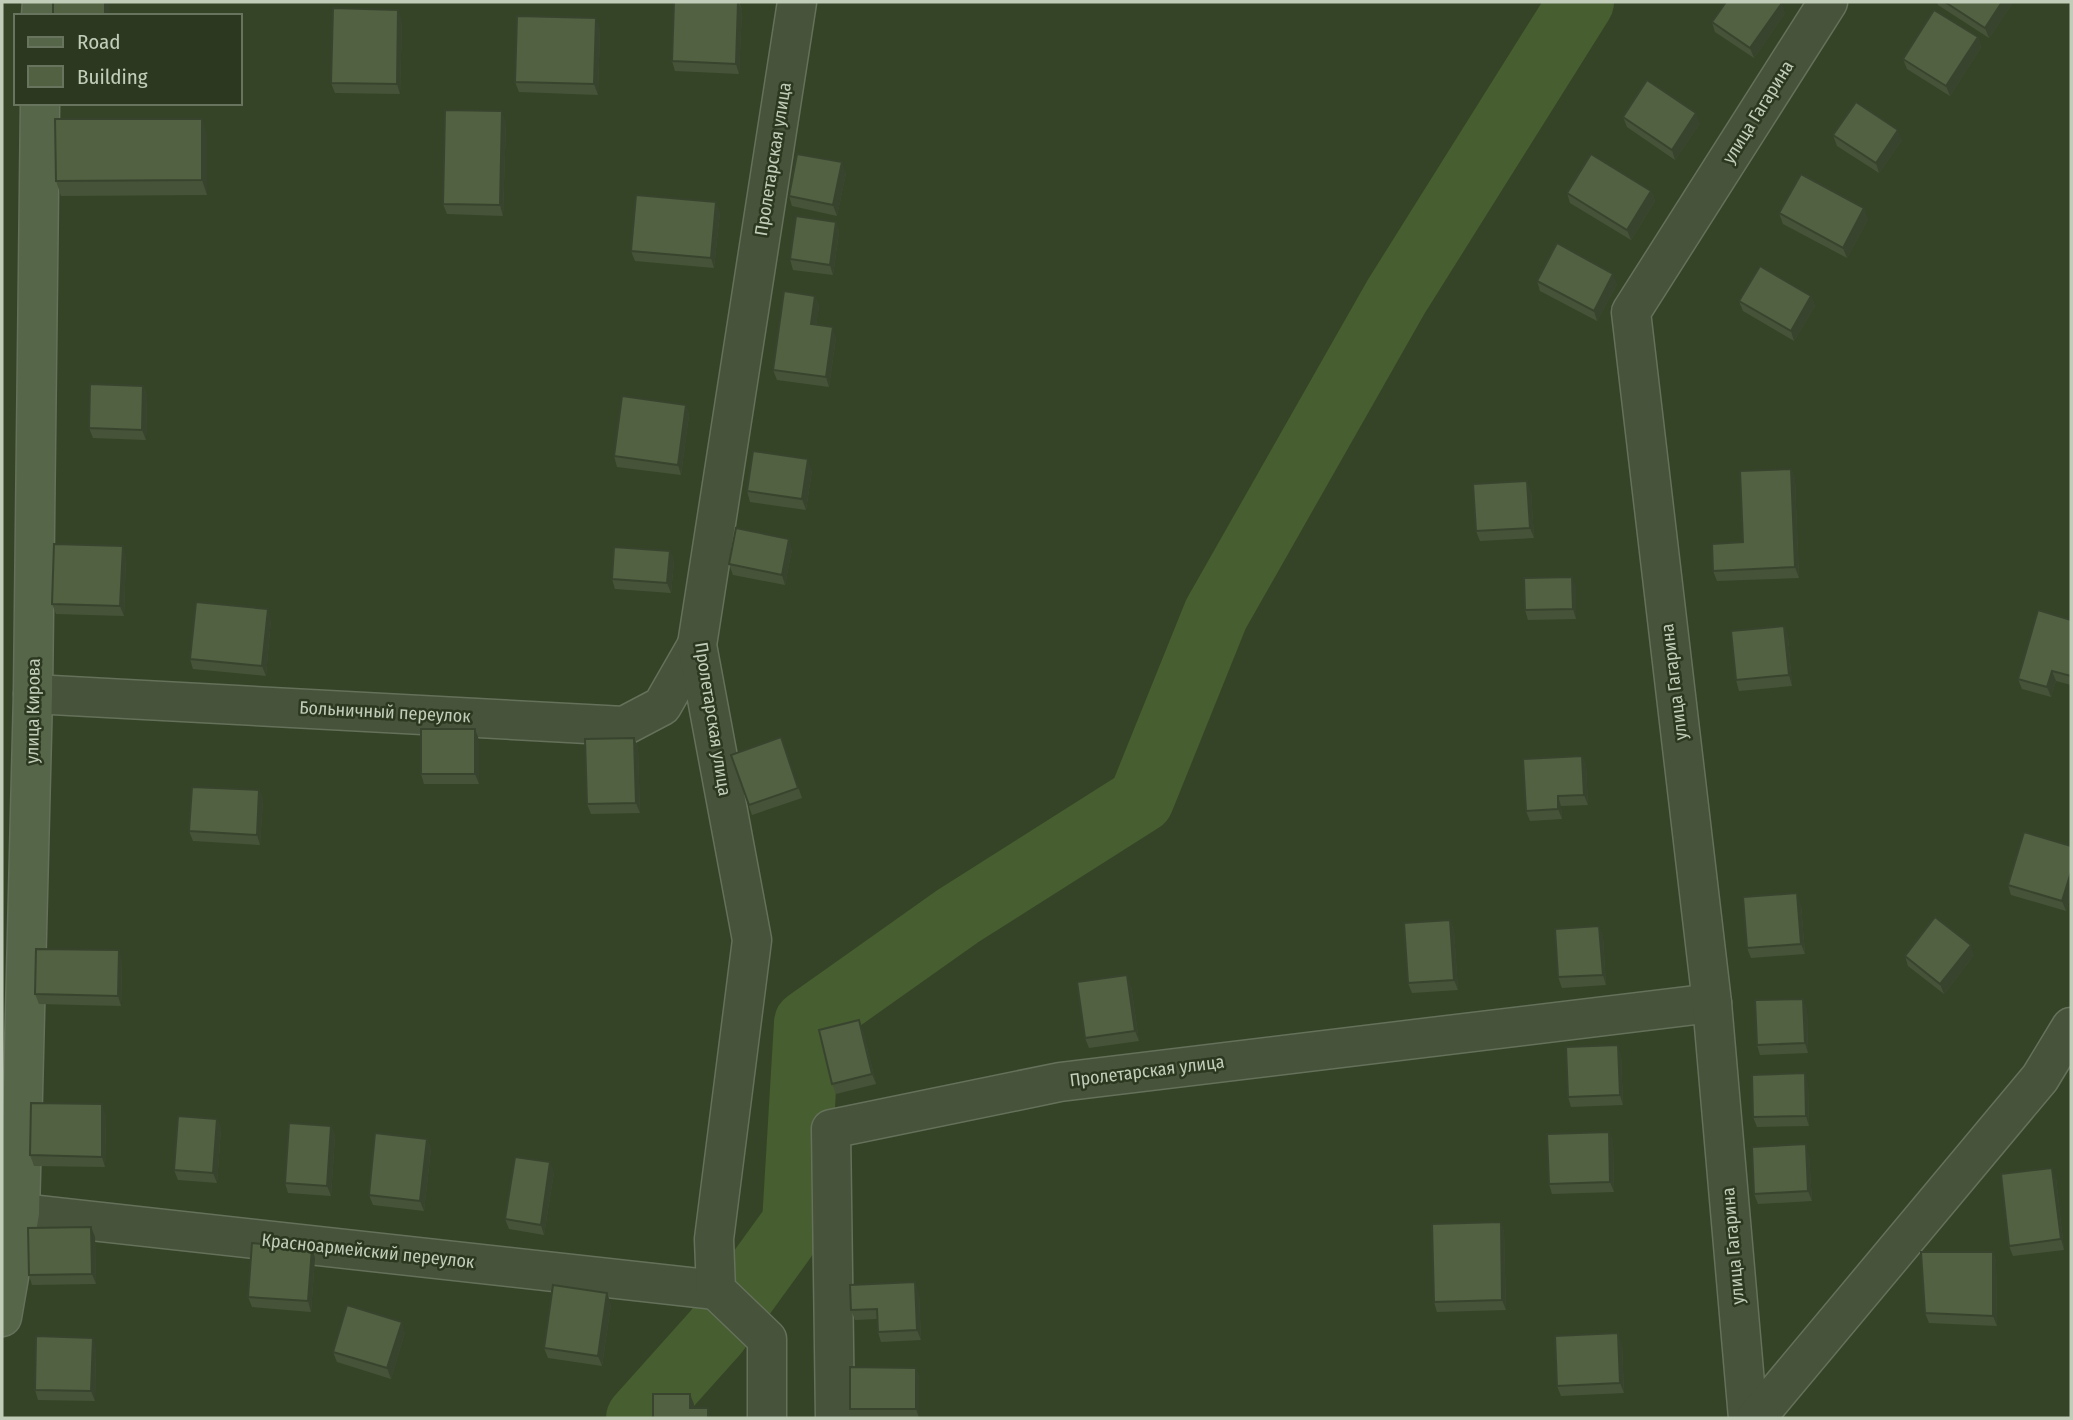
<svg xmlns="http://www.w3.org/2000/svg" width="2073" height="1420" font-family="'Fira Sans Condensed',sans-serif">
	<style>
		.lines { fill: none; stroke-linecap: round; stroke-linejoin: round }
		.river { stroke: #465e30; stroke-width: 66 }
		.street-casing { stroke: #65715a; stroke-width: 41 }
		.secondary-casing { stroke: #65715a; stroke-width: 41 }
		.street { stroke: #47533b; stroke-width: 38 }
		.secondary { stroke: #566649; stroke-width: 38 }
		.wall { fill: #465338 }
		.shaded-wall { fill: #39442e }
		.building { fill: #516141; stroke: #39442e; stroke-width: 2 }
		.labels { text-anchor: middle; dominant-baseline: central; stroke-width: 5; stroke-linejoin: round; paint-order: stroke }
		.street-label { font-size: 18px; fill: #c2cdb9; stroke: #2c3920 }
	</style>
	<rect width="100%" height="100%" fill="#354427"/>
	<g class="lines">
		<path class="river" d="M 639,1418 L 716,1332 L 795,1223 L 807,1023 L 958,916 L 1141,800 L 1216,614 L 1396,297 L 1581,2"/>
		<g class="street-casing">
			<g id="street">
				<path d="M 33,694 L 624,726 L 662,706 L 697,645"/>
				<path d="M 20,1213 L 716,1290"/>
				<path d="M 767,1418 L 767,1339 L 716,1290 L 714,1239 L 752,940 L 697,645 L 797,2"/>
				<path d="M 835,1418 L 831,1129 L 1060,1082 L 1712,1003"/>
				<path d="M 1748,1418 L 1712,1003 L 1631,312 L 1828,2"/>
				<path d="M 1756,1418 L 2040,1078 L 2071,1027"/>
			</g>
		</g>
		<g class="secondary-casing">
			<g id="secondary">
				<path d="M 41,16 L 42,2"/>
				<path d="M 2,1317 L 20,1213 L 33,694 L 40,103"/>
			</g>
		</g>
		<use href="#street" class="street"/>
		<use href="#secondary" class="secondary"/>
	</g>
	<g class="wall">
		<path d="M 674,2 L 739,2 L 742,10 L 739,74 L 675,71 L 672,61 Z"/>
		<path d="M 1937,2 L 2013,2 L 1989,38 L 1938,5 Z"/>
		<path d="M 1785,13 L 1754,58 L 1715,32 L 1712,22 Z"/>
		<path d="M 402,20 L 400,94 L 335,93 L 331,83 Z"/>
		<path d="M 600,28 L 598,95 L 519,92 L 515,82 Z"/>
		<path d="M 1978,37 L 1981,47 L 1950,96 L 1907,69 L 1903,59 Z"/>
		<path d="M 1623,117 L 1700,123 L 1675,160 L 1627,127 Z"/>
		<path d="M 506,122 L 503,216 L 447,214 L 443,204 Z"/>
		<path d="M 207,134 L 207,195 L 61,196 L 56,181 Z"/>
		<path d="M 1833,135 L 1902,140 L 1879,173 L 1837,146 Z"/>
		<path d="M 846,173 L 837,216 L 792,206 L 789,196 Z"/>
		<path d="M 1651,191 L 1655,201 L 1631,240 L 1570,203 L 1567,193 Z"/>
		<path d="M 720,212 L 714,268 L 635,261 L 631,251 Z"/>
		<path d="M 1779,213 L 1868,219 L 1847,258 L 1783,224 Z"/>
		<path d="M 836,222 L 839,232 L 833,275 L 793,270 L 790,259 Z"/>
		<path d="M 1537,281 L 1617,284 L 1597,321 L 1540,291 Z"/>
		<path d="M 815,296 L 819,306 L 816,325 L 836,337 L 829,387 L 777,380 L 773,370 Z"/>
		<path d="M 1811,296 L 1815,306 L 1794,341 L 1743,311 L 1739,301 Z"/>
		<path d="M 143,386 L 147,396 L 146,440 L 93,438 L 89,428 Z"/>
		<path d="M 686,405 L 689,415 L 681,475 L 617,467 L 614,456 Z"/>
		<path d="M 1791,469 L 1795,479 L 1799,578 L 1717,581 L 1713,571 L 1743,542 Z"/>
		<path d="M 812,470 L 806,510 L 750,502 L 747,491 Z"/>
		<path d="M 1531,491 L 1534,538 L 1480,541 L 1476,531 Z"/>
		<path d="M 792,549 L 785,585 L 733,575 L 729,564 Z"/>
		<path d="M 670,551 L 674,561 L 671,593 L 615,589 L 612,579 Z"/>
		<path d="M 126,556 L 124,616 L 56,614 L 52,604 Z"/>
		<path d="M 1576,587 L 1576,619 L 1528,620 L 1525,610 Z"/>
		<path d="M 271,619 L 266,676 L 193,669 L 190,659 Z"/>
		<path d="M 2071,620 L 2071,685 L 2056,681 L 2051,697 L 2022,689 L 2018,679 Z"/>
		<path d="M 1784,626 L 1788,636 L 1792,686 L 1739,691 L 1736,680 Z"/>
		<path d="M 781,737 L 802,798 L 752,815 L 731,755 Z"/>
		<path d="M 634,738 L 638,748 L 640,813 L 591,814 L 587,804 Z"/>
		<path d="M 479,740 L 479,784 L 424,784 L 421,774 Z"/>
		<path d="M 1582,756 L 1586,766 L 1588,805 L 1561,806 L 1562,819 L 1530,821 L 1526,811 Z"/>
		<path d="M 259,790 L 263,800 L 260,845 L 193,841 L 189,831 Z"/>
		<path d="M 2071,846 L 2071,894 L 2066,911 L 2011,895 L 2008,885 Z"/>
		<path d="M 1801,904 L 1805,954 L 1751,958 L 1747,948 Z"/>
		<path d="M 1450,920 L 1454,931 L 1458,990 L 1412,993 L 1408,983 Z"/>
		<path d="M 1599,926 L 1603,937 L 1606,985 L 1562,988 L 1558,977 Z"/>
		<path d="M 1974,955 L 1944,994 L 1908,966 L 1905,956 Z"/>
		<path d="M 122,961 L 121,1006 L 39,1004 L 35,994 Z"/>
		<path d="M 1131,985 L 1139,1041 L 1089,1048 L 1085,1038 Z"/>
		<path d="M 1807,1009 L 1808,1053 L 1760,1055 L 1757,1045 Z"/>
		<path d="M 863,1031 L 876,1084 L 836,1094 L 832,1084 Z"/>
		<path d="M 1621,1055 L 1623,1105 L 1571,1107 L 1568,1097 Z"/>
		<path d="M 1808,1083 L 1809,1126 L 1757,1127 L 1753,1117 Z"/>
		<path d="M 106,1115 L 105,1167 L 34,1166 L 30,1155 Z"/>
		<path d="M 217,1119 L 221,1129 L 217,1183 L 178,1180 L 174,1170 Z"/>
		<path d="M 331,1126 L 335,1136 L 331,1196 L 288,1193 L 285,1183 Z"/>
		<path d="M 1609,1132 L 1613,1142 L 1614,1192 L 1552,1194 L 1549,1184 Z"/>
		<path d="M 427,1139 L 431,1149 L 424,1211 L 373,1205 L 369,1195 Z"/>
		<path d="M 1809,1155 L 1812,1201 L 1758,1204 L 1754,1194 Z"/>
		<path d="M 554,1172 L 544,1235 L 509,1229 L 505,1219 Z"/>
		<path d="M 2056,1178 L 2064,1250 L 2013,1256 L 2009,1246 Z"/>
		<path d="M 1501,1222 L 1504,1232 L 1506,1310 L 1437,1312 L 1434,1302 Z"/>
		<path d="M 95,1237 L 96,1284 L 32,1285 L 29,1275 Z"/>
		<path d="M 1993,1252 L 1996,1262 L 1997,1326 L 1929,1323 L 1925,1313 Z"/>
		<path d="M 315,1258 L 311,1312 L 252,1307 L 248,1297 Z"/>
		<path d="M 919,1293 L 921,1340 L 881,1342 L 878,1332 L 877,1319 L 855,1320 L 851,1310 Z"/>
		<path d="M 611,1304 L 602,1366 L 548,1358 L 544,1348 Z"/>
		<path d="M 405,1332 L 391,1379 L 337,1362 L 333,1352 Z"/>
		<path d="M 1622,1344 L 1624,1393 L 1561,1396 L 1557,1386 Z"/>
		<path d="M 96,1348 L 95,1401 L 38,1400 L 35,1390 Z"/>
		<path d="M 916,1368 L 919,1378 L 919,1418 L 853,1418 L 850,1409 Z"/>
	</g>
	<g class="shaded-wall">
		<path d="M 105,2 L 110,2 L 109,16 L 105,16 Z"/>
		<path d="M 738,2 L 742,10 L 739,74 L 736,64 Z"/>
		<path d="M 2002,2 L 2013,2 L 1989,38 L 1985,28 Z"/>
		<path d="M 1782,3 L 1785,13 L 1754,58 L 1750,48 Z"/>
		<path d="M 398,10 L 402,20 L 400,94 L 397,84 Z"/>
		<path d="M 596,18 L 600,28 L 598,95 L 594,84 Z"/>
		<path d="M 1978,37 L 1981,47 L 1950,96 L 1946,86 Z"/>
		<path d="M 502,111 L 506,122 L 503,216 L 500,205 Z"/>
		<path d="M 1696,113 L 1700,123 L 1675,160 L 1672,150 Z"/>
		<path d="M 202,119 L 207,134 L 207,195 L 202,180 Z"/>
		<path d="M 1898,130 L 1902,140 L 1879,173 L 1876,163 Z"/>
		<path d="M 842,162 L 846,173 L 837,216 L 833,205 Z"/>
		<path d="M 1651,191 L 1655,201 L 1631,240 L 1627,230 Z"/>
		<path d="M 716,202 L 720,212 L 714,268 L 711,258 Z"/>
		<path d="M 1864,208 L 1868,219 L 1847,258 L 1843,248 Z"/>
		<path d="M 836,222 L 839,232 L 833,275 L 830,265 Z"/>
		<path d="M 1613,274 L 1617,284 L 1597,321 L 1594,311 Z"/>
		<path d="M 815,296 L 819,306 L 815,334 L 811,324 Z"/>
		<path d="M 1811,296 L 1815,306 L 1794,341 L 1791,331 Z"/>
		<path d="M 833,327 L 836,337 L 829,387 L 826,377 Z"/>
		<path d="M 143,386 L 147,396 L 146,440 L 142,430 Z"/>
		<path d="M 686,405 L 689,415 L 681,475 L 678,465 Z"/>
		<path d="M 808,459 L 812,470 L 806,510 L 802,499 Z"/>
		<path d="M 1791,469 L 1795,479 L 1799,578 L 1795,567 Z"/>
		<path d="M 1527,481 L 1531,491 L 1534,538 L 1530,528 Z"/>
		<path d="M 789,539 L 792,549 L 785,585 L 782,575 Z"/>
		<path d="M 123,546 L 126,556 L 124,616 L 120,606 Z"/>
		<path d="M 670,551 L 674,561 L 671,593 L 667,583 Z"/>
		<path d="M 1572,577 L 1576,587 L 1576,619 L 1573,609 Z"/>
		<path d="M 268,609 L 271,619 L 266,676 L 262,666 Z"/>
		<path d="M 1784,626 L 1788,636 L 1792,686 L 1789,675 Z"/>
		<path d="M 2052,671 L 2056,681 L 2051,697 L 2047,687 Z"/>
		<path d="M 475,729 L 479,740 L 479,784 L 475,774 Z"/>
		<path d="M 634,738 L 638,748 L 640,813 L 636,803 Z"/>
		<path d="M 1582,756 L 1586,766 L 1588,805 L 1584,795 Z"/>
		<path d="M 259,790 L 263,800 L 260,845 L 257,835 Z"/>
		<path d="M 1558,796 L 1561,806 L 1562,819 L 1558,809 Z"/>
		<path d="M 2071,872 L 2071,894 L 2066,911 L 2062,901 Z"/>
		<path d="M 1797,893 L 1801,904 L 1805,954 L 1801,944 Z"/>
		<path d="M 1450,920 L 1454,931 L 1458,990 L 1454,980 Z"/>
		<path d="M 1599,926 L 1603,937 L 1606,985 L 1603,975 Z"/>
		<path d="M 1971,945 L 1974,955 L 1944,994 L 1940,984 Z"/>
		<path d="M 119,950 L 122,961 L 121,1006 L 118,996 Z"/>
		<path d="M 1127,975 L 1131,985 L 1139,1041 L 1135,1031 Z"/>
		<path d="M 1803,999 L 1807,1009 L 1808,1053 L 1805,1043 Z"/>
		<path d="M 859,1020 L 863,1031 L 876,1084 L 872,1074 Z"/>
		<path d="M 1618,1045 L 1621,1055 L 1623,1105 L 1620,1095 Z"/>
		<path d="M 1805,1073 L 1808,1083 L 1809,1126 L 1806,1116 Z"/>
		<path d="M 102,1104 L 106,1115 L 105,1167 L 102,1157 Z"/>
		<path d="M 217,1119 L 221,1129 L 217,1183 L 213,1173 Z"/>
		<path d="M 331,1126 L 335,1136 L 331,1196 L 327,1186 Z"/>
		<path d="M 1609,1132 L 1613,1142 L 1614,1192 L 1610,1182 Z"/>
		<path d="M 427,1139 L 431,1149 L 424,1211 L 420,1201 Z"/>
		<path d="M 1806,1144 L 1809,1155 L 1812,1201 L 1808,1191 Z"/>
		<path d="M 550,1162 L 554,1172 L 544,1235 L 541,1225 Z"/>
		<path d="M 2052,1168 L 2056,1178 L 2064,1250 L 2061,1239 Z"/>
		<path d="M 1501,1222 L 1504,1232 L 1506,1310 L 1502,1300 Z"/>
		<path d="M 91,1227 L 95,1237 L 96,1284 L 92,1274 Z"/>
		<path d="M 312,1248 L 315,1258 L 311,1312 L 308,1301 Z"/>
		<path d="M 1993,1252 L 1996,1262 L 1997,1326 L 1993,1316 Z"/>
		<path d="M 915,1282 L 919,1293 L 921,1340 L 917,1330 Z"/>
		<path d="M 607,1293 L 611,1304 L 602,1366 L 598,1356 Z"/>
		<path d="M 402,1322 L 405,1332 L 391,1379 L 387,1368 Z"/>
		<path d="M 1618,1333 L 1622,1344 L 1624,1393 L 1620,1383 Z"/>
		<path d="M 93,1338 L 96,1348 L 95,1401 L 91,1391 Z"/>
		<path d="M 916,1368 L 919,1378 L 919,1418 L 916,1409 Z"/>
		<path d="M 690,1394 L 694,1404 L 694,1418 L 690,1408 Z"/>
	</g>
	<g class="building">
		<rect x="53" y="2" width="52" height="14"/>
		<path d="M 674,2 L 738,2 L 736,64 L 672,61 Z"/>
		<path d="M 1726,2 L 1780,2 L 1782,3 L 1750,48 L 1712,22 Z"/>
		<path d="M 1945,2 L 2002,2 L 1985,28 Z"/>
		<path d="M 333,8 L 398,10 L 397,84 L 331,83 Z"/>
		<path d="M 1934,10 L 1978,37 L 1946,86 L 1903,59 Z"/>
		<path d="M 517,16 L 596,18 L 594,84 L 515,82 Z"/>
		<path d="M 1647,80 L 1696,113 L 1672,150 L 1623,117 Z"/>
		<path d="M 1856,102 L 1898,130 L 1876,163 L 1833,135 Z"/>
		<path d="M 445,110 L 502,111 L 500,205 L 443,204 Z"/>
		<path d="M 55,119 L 202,119 L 202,180 L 56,181 Z"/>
		<path d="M 797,154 L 842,162 L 833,205 L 789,196 Z"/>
		<path d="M 1591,154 L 1651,191 L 1627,230 L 1567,193 Z"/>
		<path d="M 1801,174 L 1864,208 L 1843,248 L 1779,213 Z"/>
		<path d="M 636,195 L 716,202 L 711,258 L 631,251 Z"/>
		<path d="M 796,216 L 836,222 L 830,265 L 790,259 Z"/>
		<path d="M 1557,243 L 1613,274 L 1594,311 L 1537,281 Z"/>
		<path d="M 1760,266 L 1811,296 L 1791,331 L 1739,301 Z"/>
		<path d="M 784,291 L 815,296 L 811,324 L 833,327 L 826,377 L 773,370 Z"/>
		<path d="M 90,384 L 143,386 L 142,430 L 89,428 Z"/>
		<path d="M 622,396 L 686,405 L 678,465 L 614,456 Z"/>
		<path d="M 753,451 L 808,459 L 802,499 L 747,491 Z"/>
		<path d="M 1791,469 L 1795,567 L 1713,571 L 1712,544 L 1743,542 L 1740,471 Z"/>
		<path d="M 1527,481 L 1530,528 L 1476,531 L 1473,484 Z"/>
		<path d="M 736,528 L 789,539 L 782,575 L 729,564 Z"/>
		<path d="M 54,544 L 123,546 L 120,606 L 52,604 Z"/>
		<path d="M 614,547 L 670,551 L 667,583 L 612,579 Z"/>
		<path d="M 1572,577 L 1573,609 L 1525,610 L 1524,578 Z"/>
		<path d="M 196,602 L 268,609 L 262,666 L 190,659 Z"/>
		<path d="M 2038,610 L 2071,620 L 2071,676 L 2052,671 L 2047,687 L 2018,679 Z"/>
		<path d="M 1784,626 L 1789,675 L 1736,680 L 1731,631 Z"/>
		<rect x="421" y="729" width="54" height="45"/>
		<path d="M 781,737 L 798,788 L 749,805 L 731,755 Z"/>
		<path d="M 634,738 L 636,803 L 587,804 L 585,739 Z"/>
		<path d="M 1582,756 L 1584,795 L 1558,796 L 1558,809 L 1526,811 L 1523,759 Z"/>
		<path d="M 192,787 L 259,790 L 257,835 L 189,831 Z"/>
		<path d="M 2024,832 L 2071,846 L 2071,872 L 2062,901 L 2008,885 Z"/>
		<path d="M 1797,893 L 1801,944 L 1747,948 L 1743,897 Z"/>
		<path d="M 1935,917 L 1971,945 L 1940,984 L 1905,956 Z"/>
		<path d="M 1450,920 L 1454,980 L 1408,983 L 1404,923 Z"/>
		<path d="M 1599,926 L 1603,975 L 1558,977 L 1555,929 Z"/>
		<path d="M 36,949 L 119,950 L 118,996 L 35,994 Z"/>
		<path d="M 1127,975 L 1135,1031 L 1085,1038 L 1077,982 Z"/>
		<path d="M 1803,999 L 1805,1043 L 1757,1045 L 1755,1000 Z"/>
		<path d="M 859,1020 L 872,1074 L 832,1084 L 819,1030 Z"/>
		<path d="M 1618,1045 L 1620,1095 L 1568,1097 L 1566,1047 Z"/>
		<path d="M 1805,1073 L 1806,1116 L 1753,1117 L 1752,1075 Z"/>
		<path d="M 31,1103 L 102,1104 L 102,1157 L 30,1155 Z"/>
		<path d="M 178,1116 L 217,1119 L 213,1173 L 174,1170 Z"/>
		<path d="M 289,1123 L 331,1126 L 327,1186 L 285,1183 Z"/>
		<path d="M 1609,1132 L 1610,1182 L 1549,1184 L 1547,1134 Z"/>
		<path d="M 375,1133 L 427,1139 L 420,1201 L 369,1195 Z"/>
		<path d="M 1806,1144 L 1808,1191 L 1754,1194 L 1752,1147 Z"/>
		<path d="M 515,1157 L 550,1162 L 541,1225 L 505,1219 Z"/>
		<path d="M 2052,1168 L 2061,1239 L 2009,1246 L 2001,1174 Z"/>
		<path d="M 1501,1222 L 1502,1300 L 1434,1302 L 1432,1224 Z"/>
		<path d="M 91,1227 L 92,1274 L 29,1275 L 28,1228 Z"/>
		<path d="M 252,1243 L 312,1248 L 308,1301 L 248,1297 Z"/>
		<path d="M 1921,1252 L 1993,1252 L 1993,1316 L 1925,1313 Z"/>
		<path d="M 915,1282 L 917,1330 L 878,1332 L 877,1309 L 851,1310 L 850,1285 Z"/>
		<path d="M 553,1285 L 607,1293 L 598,1356 L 544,1348 Z"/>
		<path d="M 347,1305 L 402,1322 L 387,1368 L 333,1352 Z"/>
		<path d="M 1618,1333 L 1620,1383 L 1557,1386 L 1555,1336 Z"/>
		<path d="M 36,1336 L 93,1338 L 91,1391 L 35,1390 Z"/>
		<path d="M 850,1367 L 916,1368 L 916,1409 L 850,1409 Z"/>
		<path d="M 653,1394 L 690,1394 L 690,1408 L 708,1408 L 708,1418 L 653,1418 Z"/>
	</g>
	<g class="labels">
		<g class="street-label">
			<text transform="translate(1758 112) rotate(-58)">улица Гагарина</text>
			<text transform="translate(773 159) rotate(-81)">Пролетарская улица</text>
			<text transform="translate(1674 682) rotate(-97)">улица Гагарина</text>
			<text transform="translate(33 711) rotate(-89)">улица Кирова</text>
			<text transform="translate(385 712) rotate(3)">Больничный переулок</text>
			<text transform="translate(713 719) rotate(81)">Пролетарская улица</text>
			<text transform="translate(1147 1071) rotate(-7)">Пролетарская улица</text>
			<text transform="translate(1733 1246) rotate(-95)">улица Гагарина</text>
			<text transform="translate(368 1251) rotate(6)">Красноармейский переулок</text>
		</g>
	</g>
	<rect width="2073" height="1420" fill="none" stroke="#c2cdb9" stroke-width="7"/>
	<rect x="14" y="14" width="228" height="91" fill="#2c3920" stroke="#68745d" stroke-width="2"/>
	<rect x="28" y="37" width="35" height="10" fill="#566649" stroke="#68745d" stroke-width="2"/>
	<text x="77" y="49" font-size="21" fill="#c2cdb9">Road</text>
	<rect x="28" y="66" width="35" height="21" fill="#516141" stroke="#68745d" stroke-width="2"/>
	<text x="77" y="84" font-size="21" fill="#c2cdb9">Building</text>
</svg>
